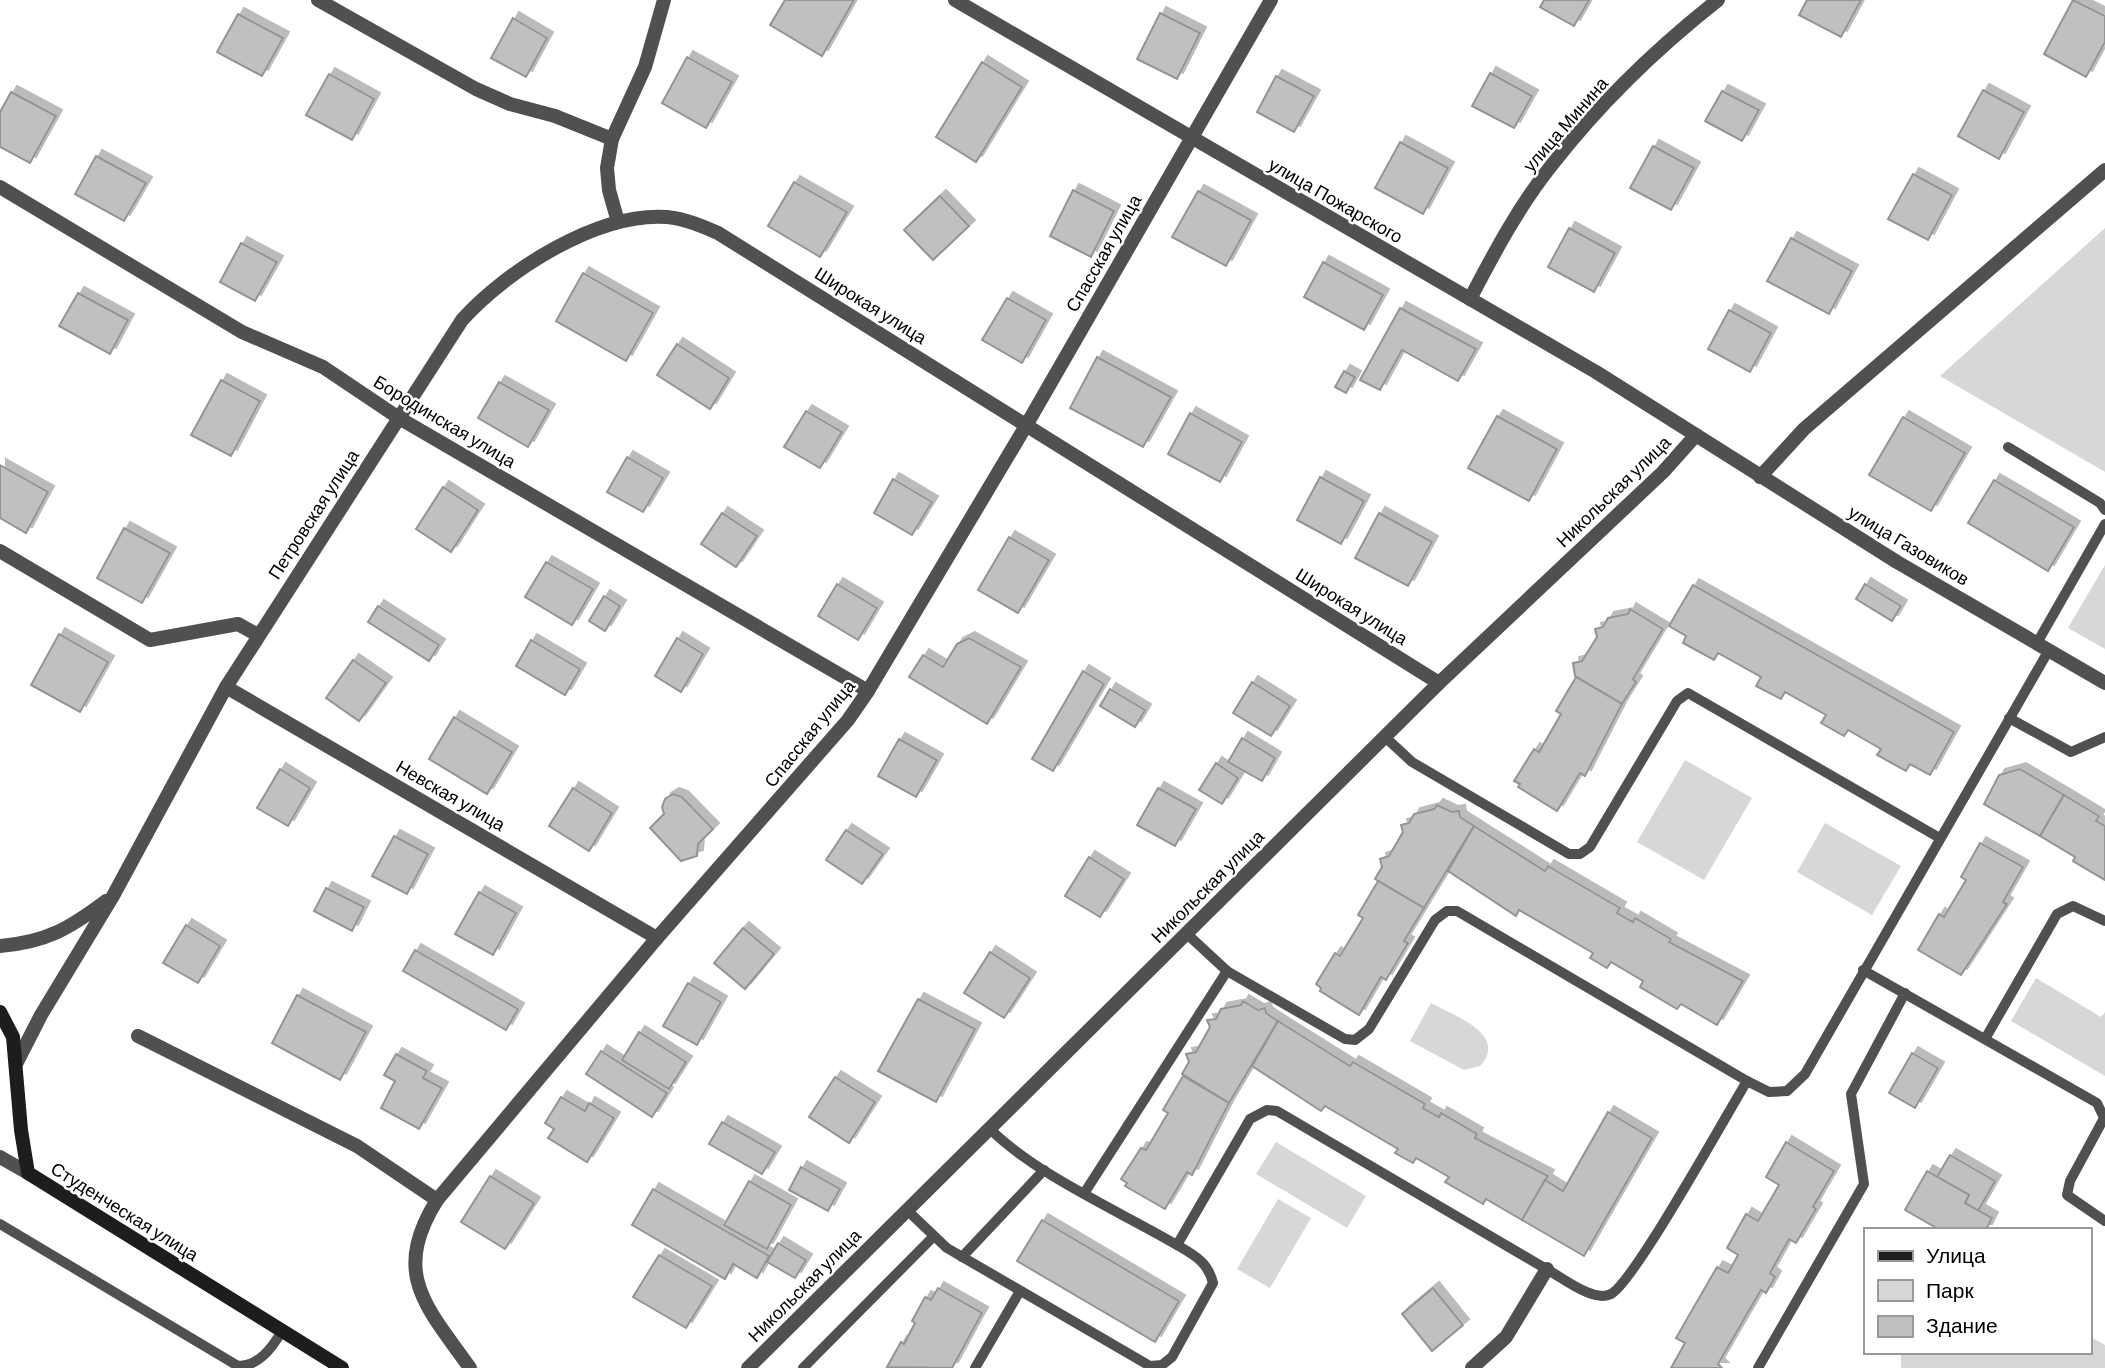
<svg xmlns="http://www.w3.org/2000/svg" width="2105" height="1368" font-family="Barlow,sans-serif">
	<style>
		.green { fill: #d7d7d7 }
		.building { fill: #c0c0c0; stroke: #949494; stroke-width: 2; filter: url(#shadow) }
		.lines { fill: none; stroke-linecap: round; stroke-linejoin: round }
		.lane { stroke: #505050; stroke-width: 10 }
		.street { stroke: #505050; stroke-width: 14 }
		.secondary { stroke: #1d1d1d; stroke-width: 14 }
		.labels { text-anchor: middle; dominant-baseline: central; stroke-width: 5; stroke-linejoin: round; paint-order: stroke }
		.street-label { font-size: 18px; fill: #000; stroke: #fff }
	</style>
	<defs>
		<filter id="shadow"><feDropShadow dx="6" dy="-6" stdDeviation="0" flood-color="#0004"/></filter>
	</defs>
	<rect width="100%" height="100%" fill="#fff"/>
	<g class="green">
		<path d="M 2105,228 L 2105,472 L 1940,376 Z"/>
		<path d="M 2105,565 L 2105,649 L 2068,628 Z"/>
		<path d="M 1685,760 L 1752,798 L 1704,880 L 1637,842 Z"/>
		<path d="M 1825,823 L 1901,866 L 1872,915 L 1797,872 Z"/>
		<path d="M 2036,978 L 2101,1017 L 2105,1012 L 2105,1076 L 2011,1021 Z"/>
		<path d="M 1431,1003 C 1454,1016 1509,1034 1480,1066 L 1464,1070 L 1410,1041 Z"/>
		<path d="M 1276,1142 L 1366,1196 L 1347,1228 L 1256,1174 Z"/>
		<path d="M 1278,1199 L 1311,1218 L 1270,1288 L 1237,1269 Z"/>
		<path d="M 2089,1336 L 2105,1345 L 2105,1368 L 1901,1368 L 1901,1352 L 2089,1352 Z"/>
	</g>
	<g class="building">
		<path d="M 785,0 L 854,0 L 822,56 L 770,25 Z"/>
		<path d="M 1544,0 L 1589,0 L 1574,26 L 1540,7 Z"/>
		<path d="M 1807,0 L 1861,0 L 1841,37 L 1799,15 Z"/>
		<path d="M 2073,0 L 2105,16 L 2105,42 L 2086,77 L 2044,54 Z"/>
		<path d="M 1160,13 L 1200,33 L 1177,79 L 1137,59 Z"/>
		<path d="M 238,14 L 283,38 L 262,76 L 217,52 Z"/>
		<path d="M 513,18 L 547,38 L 526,77 L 491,58 Z"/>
		<path d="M 687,57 L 732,82 L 706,128 L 662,103 Z"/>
		<path d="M 982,62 L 1022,87 L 976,162 L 936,137 Z"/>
		<path d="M 1490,73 L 1532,96 L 1514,128 L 1472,106 Z"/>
		<path d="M 329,74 L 374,99 L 352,140 L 306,115 Z"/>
		<path d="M 1276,76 L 1314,96 L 1294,132 L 1257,112 Z"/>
		<path d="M 1983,90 L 2024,112 L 1999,159 L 1958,136 Z"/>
		<path d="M 1722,91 L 1759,110 L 1742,141 L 1705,121 Z"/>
		<path d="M 11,92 L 56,116 L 30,163 L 0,147 L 0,112 Z"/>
		<path d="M 1400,142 L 1448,168 L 1423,214 L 1375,188 Z"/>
		<path d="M 1653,146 L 1694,168 L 1671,210 L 1630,188 Z"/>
		<path d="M 96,156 L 146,183 L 124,221 L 75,194 Z"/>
		<path d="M 1913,174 L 1952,195 L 1928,240 L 1888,219 Z"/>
		<path d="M 794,182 L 847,212 L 820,257 L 768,226 Z"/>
		<path d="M 1073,190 L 1114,211 L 1091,257 L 1050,236 Z"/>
		<path d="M 1198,191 L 1251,220 L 1226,266 L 1172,237 Z"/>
		<path d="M 940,196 L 969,226 L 933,260 L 904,230 Z"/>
		<path d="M 1569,228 L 1615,253 L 1594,292 L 1548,267 Z"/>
		<path d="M 1791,238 L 1852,271 L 1829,314 L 1767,281 Z"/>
		<path d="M 241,243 L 277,262 L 255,301 L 220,282 Z"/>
		<path d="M 1323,262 L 1383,295 L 1364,330 L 1304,297 Z"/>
		<path d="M 583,273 L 653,313 L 626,361 L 556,321 Z"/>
		<path d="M 78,293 L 128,320 L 110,354 L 59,326 Z"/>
		<path d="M 1007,298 L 1046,320 L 1022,363 L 982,340 Z"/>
		<path d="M 1400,308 L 1476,349 L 1458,381 L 1402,350 L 1380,390 L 1360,380 Z"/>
		<path d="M 1729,310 L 1771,333 L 1750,372 L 1708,349 Z"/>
		<path d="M 677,344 L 729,378 L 710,409 L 657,375 Z"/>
		<path d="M 1097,357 L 1171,397 L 1143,447 L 1070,408 Z"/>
		<path d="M 1344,371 L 1355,377 L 1346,393 L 1335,387 Z"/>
		<path d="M 221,380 L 260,401 L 231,456 L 191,435 Z"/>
		<path d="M 499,382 L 549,410 L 528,447 L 478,418 Z"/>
		<path d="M 806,411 L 842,432 L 820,468 L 784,447 Z"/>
		<path d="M 1190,413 L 1242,442 L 1220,482 L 1168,454 Z"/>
		<path d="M 1497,416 L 1557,449 L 1529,501 L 1468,468 Z"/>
		<path d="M 1903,417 L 1965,453 L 1931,511 L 1869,475 Z"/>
		<path d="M 627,457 L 663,478 L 643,512 L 607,492 Z"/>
		<path d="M 0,465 L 48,492 L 26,533 L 0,518 Z"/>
		<path d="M 1320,477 L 1364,501 L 1341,544 L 1297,520 Z"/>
		<path d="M 893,479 L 932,502 L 912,535 L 874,513 Z"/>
		<path d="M 1994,480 L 2074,527 L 2048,571 L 1968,523 Z"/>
		<path d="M 443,487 L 478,510 L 451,552 L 416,529 Z"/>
		<path d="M 722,513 L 757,536 L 736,567 L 701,544 Z"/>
		<path d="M 1379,513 L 1432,542 L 1408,586 L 1355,558 Z"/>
		<path d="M 124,528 L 170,553 L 142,603 L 97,578 Z"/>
		<path d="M 1009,537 L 1049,560 L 1018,613 L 978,590 Z"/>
		<path d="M 546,562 L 593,589 L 572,625 L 525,597 Z"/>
		<path d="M 837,584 L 877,608 L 858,640 L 818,616 Z"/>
		<path d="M 1865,584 L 1901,606 L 1892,621 L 1856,599 Z"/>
		<path d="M 1693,585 L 1954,732 L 1930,775 L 1910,764 L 1906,771 L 1877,755 L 1881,749 L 1848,730 L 1844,736 L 1821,723 L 1826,715 L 1785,692 L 1781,699 L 1756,686 L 1761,677 L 1718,653 L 1714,660 L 1683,643 L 1686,636 L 1669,626 Z"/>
		<path d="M 604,596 L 620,606 L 605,631 L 589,621 Z"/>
		<path d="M 378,606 L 439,645 L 429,661 L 368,622 Z"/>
		<path d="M 1630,609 L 1663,629 L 1633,679 L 1636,682 L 1622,704 L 1575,676 L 1573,663 L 1582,661 L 1597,637 L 1595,629 L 1603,627 L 1608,618 L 1628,614 Z"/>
		<path d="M 59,634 L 108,662 L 80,712 L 31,685 Z"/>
		<path d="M 677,638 L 703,654 L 681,692 L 655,676 Z"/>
		<path d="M 969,638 L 1021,667 L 987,724 L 909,677 L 923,655 L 943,667 L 957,644 Z"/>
		<path d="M 531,640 L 580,669 L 565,695 L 516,666 Z"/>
		<path d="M 353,660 L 386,683 L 359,721 L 326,698 Z"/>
		<path d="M 1083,671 L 1104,684 L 1053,771 L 1032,759 Z"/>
		<path d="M 1576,677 L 1622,704 L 1585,776 L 1580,773 L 1557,811 L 1518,787 L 1520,784 L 1514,781 L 1534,749 L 1539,752 L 1561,714 L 1556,711 Z"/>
		<path d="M 1252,682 L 1290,706 L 1271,736 L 1233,713 Z"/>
		<path d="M 1110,689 L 1145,710 L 1135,727 L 1100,706 Z"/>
		<path d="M 454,717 L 512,752 L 487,794 L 429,759 Z"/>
		<path d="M 1242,738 L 1275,758 L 1262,781 L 1228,762 Z"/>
		<path d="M 899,739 L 937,760 L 916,797 L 878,776 Z"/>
		<path d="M 1216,763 L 1238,778 L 1222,804 L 1199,790 Z"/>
		<path d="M 280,769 L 310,788 L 288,826 L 257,808 Z"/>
		<path d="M 2020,769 L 2064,795 L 2040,836 L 1984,804 L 1999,775 Z"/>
		<path d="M 573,788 L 612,813 L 589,851 L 549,826 Z"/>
		<path d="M 1158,788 L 1196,809 L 1175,846 L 1137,825 Z"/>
		<path d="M 673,794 L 682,797 L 713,829 L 698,844 L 697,856 L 681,861 L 650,828 L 664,814 L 662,807 L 665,799 Z"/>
		<path d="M 2064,795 L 2099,816 L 2096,821 L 2105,826 L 2105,880 L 2073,861 L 2075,857 L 2040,836 Z"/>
		<path d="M 1437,805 L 1452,812 L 1459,811 L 1460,817 L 1474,826 L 1424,908 L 1375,879 L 1382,867 L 1380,859 L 1389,856 L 1403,832 L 1401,825 L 1409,823 L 1414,814 L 1434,809 Z"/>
		<path d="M 1474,826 L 1545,871 L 1548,866 L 1620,908 L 1617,913 L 1633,922 L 1635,918 L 1671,939 L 1669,942 L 1743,981 L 1717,1025 L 1681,1004 L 1677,1009 L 1640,987 L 1643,981 L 1611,962 L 1607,968 L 1590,958 L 1593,953 L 1519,910 L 1516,916 L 1448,871 Z"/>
		<path d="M 846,830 L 883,854 L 862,884 L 826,860 Z"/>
		<path d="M 394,836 L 428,854 L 407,894 L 372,876 Z"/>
		<path d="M 1980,843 L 2023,867 L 2003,902 L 2007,904 L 1961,975 L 1918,950 L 1939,914 L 1944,917 L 1966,880 L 1961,877 Z"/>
		<path d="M 1089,857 L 1124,879 L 1100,917 L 1065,896 Z"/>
		<path d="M 1378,881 L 1424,908 L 1404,941 L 1408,943 L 1386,980 L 1381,977 L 1359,1015 L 1320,991 L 1321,988 L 1316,984 L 1335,953 L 1340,956 L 1363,918 L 1358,915 Z"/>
		<path d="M 326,888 L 364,907 L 352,931 L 314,911 Z"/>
		<path d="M 479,892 L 516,913 L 493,955 L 455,934 Z"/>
		<path d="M 186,925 L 220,946 L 198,983 L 163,963 Z"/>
		<path d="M 743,928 L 774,954 L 745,989 L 714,963 Z"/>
		<path d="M 415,950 L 518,1009 L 506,1030 L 403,971 Z"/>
		<path d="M 990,952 L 1030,978 L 1004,1018 L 964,993 Z"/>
		<path d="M 688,983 L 721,1002 L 697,1045 L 663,1026 Z"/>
		<path d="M 297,995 L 366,1032 L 340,1080 L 272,1043 Z"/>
		<path d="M 918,999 L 975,1029 L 936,1102 L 878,1071 Z"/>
		<path d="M 1243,1001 L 1258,1010 L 1265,1008 L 1266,1013 L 1278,1021 L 1229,1103 L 1182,1074 L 1189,1062 L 1186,1054 L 1196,1052 L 1210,1027 L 1207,1020 L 1216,1019 L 1221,1009 L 1241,1005 Z"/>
		<path d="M 1278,1021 L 1350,1066 L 1353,1062 L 1425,1104 L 1423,1108 L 1439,1117 L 1441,1113 L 1477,1134 L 1475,1138 L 1548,1176 L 1522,1220 L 1486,1199 L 1483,1204 L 1445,1182 L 1449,1177 L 1416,1158 L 1413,1163 L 1395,1153 L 1398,1149 L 1325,1106 L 1321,1111 L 1252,1066 Z"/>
		<path d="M 639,1032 L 686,1062 L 669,1089 L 622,1060 Z"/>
		<path d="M 601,1051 L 667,1093 L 652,1117 L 586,1074 Z"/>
		<path d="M 1912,1053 L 1938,1068 L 1915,1108 L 1889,1093 Z"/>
		<path d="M 396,1054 L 427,1071 L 423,1078 L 442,1088 L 419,1129 L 381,1108 L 395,1081 L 384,1075 Z"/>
		<path d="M 1183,1076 L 1229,1103 L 1192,1175 L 1187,1172 L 1165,1209 L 1125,1186 L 1127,1183 L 1121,1179 L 1141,1148 L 1146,1150 L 1168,1113 L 1163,1110 Z"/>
		<path d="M 835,1077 L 875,1102 L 849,1143 L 809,1117 Z"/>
		<path d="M 561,1097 L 585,1111 L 589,1103 L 614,1118 L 587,1162 L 548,1138 L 554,1129 L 545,1123 Z"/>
		<path d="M 1608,1112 L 1652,1138 L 1584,1256 L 1522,1220 L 1545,1180 L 1563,1191 Z"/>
		<path d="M 722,1122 L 775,1152 L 762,1174 L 709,1144 Z"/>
		<path d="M 1786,1142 L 1834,1171 L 1813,1207 L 1816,1209 L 1796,1243 L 1789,1239 L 1770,1273 L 1775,1277 L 1766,1293 L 1761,1290 L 1718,1364 L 1722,1368 L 1671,1368 L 1685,1343 L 1676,1338 L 1717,1267 L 1728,1273 L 1738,1255 L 1727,1248 L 1746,1214 L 1758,1221 L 1779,1185 L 1766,1177 Z"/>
		<path d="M 1950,1155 L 1995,1181 L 1978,1211 L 1965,1203 L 1969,1195 L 1937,1177 Z"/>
		<path d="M 801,1167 L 840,1189 L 828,1211 L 789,1190 Z"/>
		<path d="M 1927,1171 L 1969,1195 L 1965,1203 L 1992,1218 L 1986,1230 L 1940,1230 L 1905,1210 Z"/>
		<path d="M 490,1176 L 534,1203 L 505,1249 L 461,1222 Z"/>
		<path d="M 749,1181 L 791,1205 L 767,1249 L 724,1225 Z"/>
		<path d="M 653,1189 L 769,1256 L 757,1278 L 733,1264 L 725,1279 L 632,1225 Z"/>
		<path d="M 1042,1220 L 1179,1301 L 1155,1342 L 1017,1261 Z"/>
		<path d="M 778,1243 L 806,1260 L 795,1278 L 767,1262 Z"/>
		<path d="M 659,1255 L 712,1286 L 686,1328 L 633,1297 Z"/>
		<path d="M 938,1288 L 982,1313 L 952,1368 L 887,1367 L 901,1342 L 904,1344 L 915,1323 L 912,1321 L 925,1297 L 931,1300 Z"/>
		<path d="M 1433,1288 L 1463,1325 L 1432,1351 L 1402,1314 Z"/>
	</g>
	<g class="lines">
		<g class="lane">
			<path d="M 2008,447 L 2100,503 L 2105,510"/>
			<path d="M 2037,643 L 2105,524"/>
			<path d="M 2009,718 L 2071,752 L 2105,737"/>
			<path d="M 1385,737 L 1412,762 L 1569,854 L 1580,854 L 1590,847 L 1677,701 L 1688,693 L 1938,837"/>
			<path d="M 1186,933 L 1227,971 L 1345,1039 L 1355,1040 L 1369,1029 L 1435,920 L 1447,911 L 1457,911 L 1747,1081 L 1769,1092 L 1787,1091 L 1805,1074 L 2049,650"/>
			<path d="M 1863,970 L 2097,1103 L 2104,1118 L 2070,1181 L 2067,1195 L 2105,1221"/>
			<path d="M 1985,1039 L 2057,914 L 2073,906 L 2105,921"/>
			<path d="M 989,1128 C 1036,1175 1119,1211 1177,1245 L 1250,1119 L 1267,1110 L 1277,1111 L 1548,1270 L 1546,1274"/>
			<path d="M 1085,1192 L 1227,971"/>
			<path d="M 907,1210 L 947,1248 L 1150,1366 L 1162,1365 L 1172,1357 L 1213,1283 C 1208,1262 1194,1255 1177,1245"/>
			<path d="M 0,1224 L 238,1366 C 259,1366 272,1348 282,1331"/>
			<path d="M 962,1257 L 1044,1170"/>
			<path d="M 1548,1270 C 1563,1278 1594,1303 1611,1294 C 1634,1282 1727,1114 1747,1081"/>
			<path d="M 803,1368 L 933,1237"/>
			<path d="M 975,1368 L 1020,1291"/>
			<path d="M 1758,1368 L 1864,1184 L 1851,1094 L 1905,993"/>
		</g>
		<g class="street">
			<path d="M 318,0 L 476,89 L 510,104 L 555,116 L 612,139"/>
			<path d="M 955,0 L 1596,372 L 1897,562 L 2105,683"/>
			<path d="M 0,187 L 242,332 L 323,367 L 399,418 L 868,691"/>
			<path d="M 618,222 L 609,190 L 607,168 L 612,139 L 645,67 L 664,0"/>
			<path d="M 1470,299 C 1494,253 1519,206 1551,166 C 1599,104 1657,48 1718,0"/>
			<path d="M 1760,477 L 1804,429 L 2105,170"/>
			<path d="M 0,551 L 150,640 L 238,624 L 258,635"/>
			<path d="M 226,687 L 657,938"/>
			<path d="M 0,946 C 47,942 70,928 106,901"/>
			<path d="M 138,1036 L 357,1146 L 437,1200"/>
			<path d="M 17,1062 L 41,1015 L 113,896 L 226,687 L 462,320 C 507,270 598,212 667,217 C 686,219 702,226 718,233 L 1439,683"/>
			<path d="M 0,1157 L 28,1173"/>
			<path d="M 470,1368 C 426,1306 391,1274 437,1200 L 657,938 L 848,720 L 868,691 L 1027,424 L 1271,0"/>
			<path d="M 748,1368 L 1439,683 L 1663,472 L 1696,435"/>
			<path d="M 1472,1368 L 1506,1337 L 1547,1269"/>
		</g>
		<path class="secondary" d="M 0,1012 L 13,1037 L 21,1130 L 28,1173 L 342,1368"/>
	</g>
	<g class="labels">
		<g class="street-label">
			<text transform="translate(1565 124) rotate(-49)">улица Минина</text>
			<text transform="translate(1336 200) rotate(30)">улица Пожарского</text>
			<text transform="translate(1103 253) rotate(-60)">Спасская улица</text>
			<text transform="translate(871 305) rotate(32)">Широкая улица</text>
			<text transform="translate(445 421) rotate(31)">Бородинская улица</text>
			<text transform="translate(1613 491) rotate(-44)">Никольская улица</text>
			<text transform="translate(313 514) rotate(-57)">Петровская улица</text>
			<text transform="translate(1909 545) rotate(31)">улица Газовиков</text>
			<text transform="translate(1352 606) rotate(32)">Широкая улица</text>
			<text transform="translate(809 733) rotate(-51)">Спасская улица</text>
			<text transform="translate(451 795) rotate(30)">Невская улица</text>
			<text transform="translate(1207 886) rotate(-45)">Никольская улица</text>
			<text transform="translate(125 1211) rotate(32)">Студенческая улица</text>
			<text transform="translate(804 1285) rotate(-45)">Никольская улица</text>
		</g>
	</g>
	<rect x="1864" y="1228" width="228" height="126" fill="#ffffff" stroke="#999999" stroke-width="2"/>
	<rect x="1878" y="1251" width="35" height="10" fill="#1d1d1d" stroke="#999999" stroke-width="2"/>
	<text x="1926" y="1263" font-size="21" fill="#000000">Улица</text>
	<rect x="1878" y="1280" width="35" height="21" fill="#d7d7d7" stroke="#999999" stroke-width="2"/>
	<text x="1926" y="1298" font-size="21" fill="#000000">Парк</text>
	<rect x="1878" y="1316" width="35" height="21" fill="#c0c0c0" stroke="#999999" stroke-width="2"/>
	<text x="1926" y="1333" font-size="21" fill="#000000">Здание</text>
</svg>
